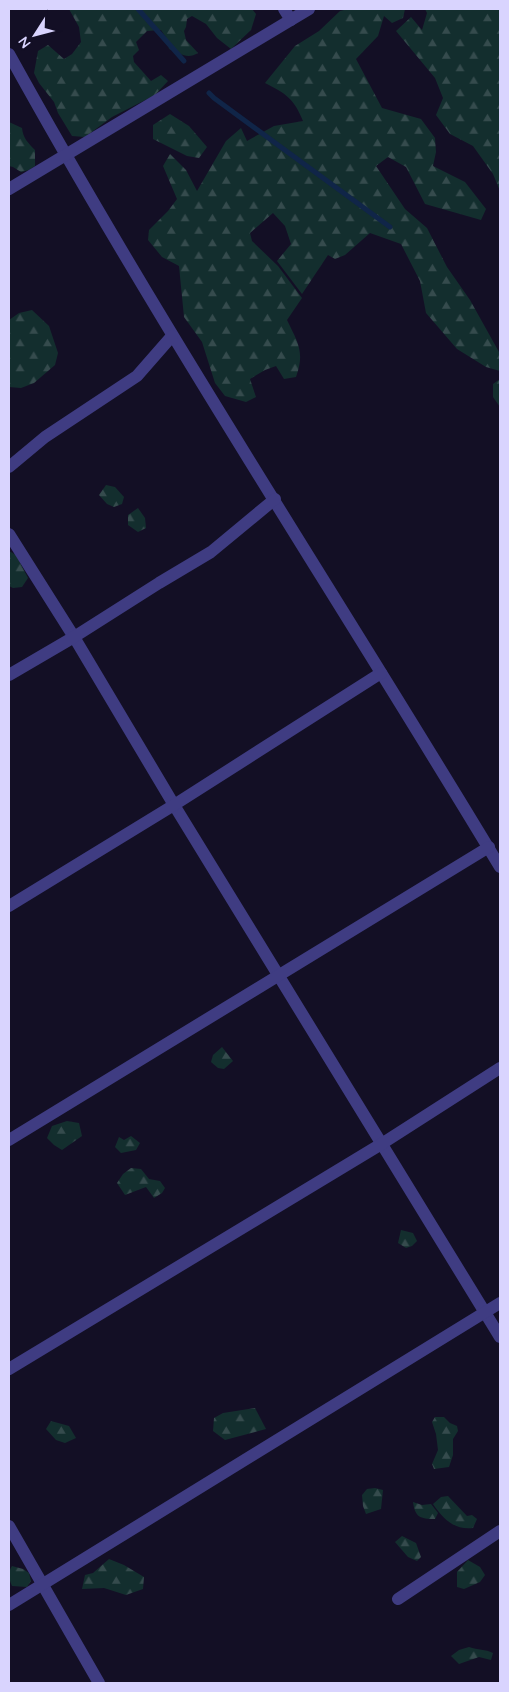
<svg xmlns="http://www.w3.org/2000/svg" width="509" height="1692" font-family="Quicksand,sans-serif">
	<style>
		.forest { fill: url(#forest-firs) }
		.lines { fill: none; stroke-linecap: round; stroke-linejoin: round }
		.stream { stroke: #102548; stroke-width: 5 }
		.minor { stroke: #3f3c82; stroke-width: 12 }
	</style>
	<defs>
		<pattern id="forest-firs" width="22" height="20" patternUnits="userSpaceOnUse" patternTransform="scale(1.25)"><rect width="22" height="20" fill="#132e2e"/><path d="M5 1l3.5 6h-7zM16 11l3.5 6h-7z" fill="#354b4d"/></pattern>
	</defs>
	<rect width="100%" height="100%" fill="#130f25"/>
	<g class="forest">
		<path d="M 69,9 L 252,9 L 256,14 L 251,30 L 231,49 L 217,38 L 206,24 L 192,16 L 187,19 L 186,27 L 184,31 L 186,40 L 198,53 C 187,60 180,53 169,49 L 167,39 L 161,30 L 147,31 L 136,42 L 139,50 L 133,56 L 134,62 L 151,81 L 161,75 L 168,81 L 155,95 L 112,117 L 85,137 L 72,136 L 58,113 L 54,102 L 39,83 L 34,73 L 38,51 L 48,45 L 64,59 L 72,54 L 81,42 L 79,27 Z"/>
		<path d="M 348,9 L 405,9 L 403,18 L 392,23 L 384,16 L 378,36 L 356,59 L 382,108 L 421,119 L 435,138 L 436,152 L 433,166 L 465,182 L 486,209 L 481,220 L 425,204 L 406,167 L 388,157 L 376,166 L 405,209 L 427,228 L 447,267 L 470,300 L 499,352 L 500,371 L 486,367 L 457,349 L 426,313 L 420,281 L 401,244 L 370,233 L 345,255 L 335,259 L 328,255 L 302,294 L 277,261 L 291,244 L 285,226 L 273,213 L 250,233 L 252,241 L 278,266 L 302,298 L 287,320 C 298,343 305,352 296,377 L 284,379 L 276,366 L 265,370 L 250,379 L 256,397 L 246,402 L 225,396 L 215,383 L 202,342 L 184,317 L 179,266 L 162,257 L 148,240 L 149,230 L 168,211 L 177,199 L 163,166 L 170,154 L 186,170 L 197,191 L 226,141 L 241,128 L 247,141 L 274,126 L 303,121 C 294,99 287,94 265,83 L 295,46 L 319,31 L 340,11 Z"/>
		<path d="M 425,9 L 500,9 L 500,191 L 493,174 L 473,146 L 450,134 L 436,115 L 443,98 L 435,78 L 396,31 L 411,17 L 422,30 L 427,13 Z"/>
		<path d="M 170,114 L 189,126 L 207,147 L 199,158 L 187,156 L 153,139 L 153,125 Z"/>
		<path d="M 9,122 L 22,128 C 23,138 28,143 35,150 L 35,166 L 29,170 L 21,172 L 13,167 L 9,166 Z"/>
		<path d="M 32,310 L 49,326 L 58,353 L 55,365 L 34,383 L 21,388 L 9,387 L 9,320 L 19,313 Z"/>
		<path d="M 500,379 L 500,407 L 493,397 L 493,384 Z"/>
		<path d="M 106,485 L 115,487 L 124,497 L 122,504 L 114,507 L 107,504 L 99,495 Z"/>
		<path d="M 138,508 L 145,518 L 146,528 L 138,532 L 128,525 L 128,515 Z"/>
		<path d="M 9,551 L 16,555 L 28,578 L 22,587 L 13,588 L 9,586 Z"/>
		<path d="M 222,1047 L 233,1061 L 224,1069 L 218,1068 L 211,1062 L 213,1055 Z"/>
		<path d="M 67,1121 L 79,1123 L 82,1136 L 62,1150 L 54,1145 L 47,1138 L 52,1126 Z"/>
		<path d="M 131,1136 L 140,1143 L 136,1150 L 121,1153 L 115,1147 L 119,1137 L 124,1140 Z"/>
		<path d="M 131,1168 L 141,1169 L 149,1179 L 160,1181 L 165,1188 L 162,1193 L 154,1198 L 146,1187 L 125,1195 L 117,1183 L 123,1174 Z"/>
		<path d="M 401,1230 L 413,1233 L 417,1241 L 412,1246 L 406,1248 L 398,1243 Z"/>
		<path d="M 255,1408 L 266,1429 L 225,1440 L 213,1431 L 214,1418 L 223,1413 Z"/>
		<path d="M 435,1417 L 444,1417 L 450,1423 L 457,1426 L 458,1431 L 453,1439 L 453,1455 L 449,1467 L 434,1469 L 432,1464 L 438,1450 L 436,1434 L 432,1422 Z"/>
		<path d="M 51,1421 L 69,1426 L 76,1438 L 65,1443 L 56,1440 L 46,1429 Z"/>
		<path d="M 375,1488 L 383,1490 L 381,1509 L 366,1514 L 363,1506 L 362,1495 L 367,1489 Z"/>
		<path d="M 448,1496 L 467,1516 L 472,1515 L 477,1519 L 473,1528 C 454,1530 443,1519 433,1504 L 441,1497 Z"/>
		<path d="M 413,1502 L 422,1505 L 431,1504 L 438,1513 L 435,1519 C 420,1519 415,1517 413,1502 Z"/>
		<path d="M 402,1536 L 416,1543 L 421,1557 L 417,1561 L 408,1557 L 395,1542 Z"/>
		<path d="M 109,1559 L 124,1565 L 144,1577 L 143,1589 L 126,1595 L 104,1588 L 82,1589 L 85,1575 L 93,1573 Z"/>
		<path d="M 468,1560 L 480,1567 L 485,1575 L 480,1582 L 464,1589 L 457,1587 L 457,1572 Z"/>
		<path d="M 12,1566 L 23,1569 L 29,1573 L 31,1581 L 27,1587 L 12,1586 C 9,1578 7,1574 12,1566 Z"/>
		<path d="M 469,1647 C 478,1650 485,1649 493,1653 L 491,1660 L 479,1657 L 459,1664 L 451,1656 L 459,1650 Z"/>
	</g>
	<g class="lines">
		<g class="stream">
			<path d="M 138,9 L 184,61"/>
			<path d="M 209,93 L 214,98 L 390,227"/>
		</g>
		<g class="minor">
			<path d="M 284,9 L 291,20"/>
			<path d="M 9,54 C 162,331 337,596 500,867"/>
			<path d="M 9,189 L 309,9"/>
			<path d="M 9,467 L 45,437 L 137,376 L 172,336"/>
			<path d="M 9,534 L 74,637 L 174,805 L 500,1337"/>
			<path d="M 9,675 L 74,637 L 159,583 L 211,552 L 275,499"/>
			<path d="M 9,906 L 174,805 L 381,673"/>
			<path d="M 9,1140 L 489,847"/>
			<path d="M 9,1369 L 383,1143 L 500,1068"/>
			<path d="M 9,1526 L 99,1683"/>
			<path d="M 398,1599 L 500,1531"/>
			<path d="M 9,1605 L 500,1303"/>
		</g>
	</g>
	<rect width="509" height="1692" fill="none" stroke="#d9d4fe" stroke-width="20"/>
	<g transform="translate(35 35) rotate(234)" stroke="#130f25" stroke-width="4" paint-order="stroke">
	<path d="M0-4L9 19L0 12L-9 19Z" fill="#d9d4fe"/>
	<text y="-8" font-size="14" font-weight="bold" text-anchor="middle" fill="#d9d4fe">N</text>
	</g>
</svg>
